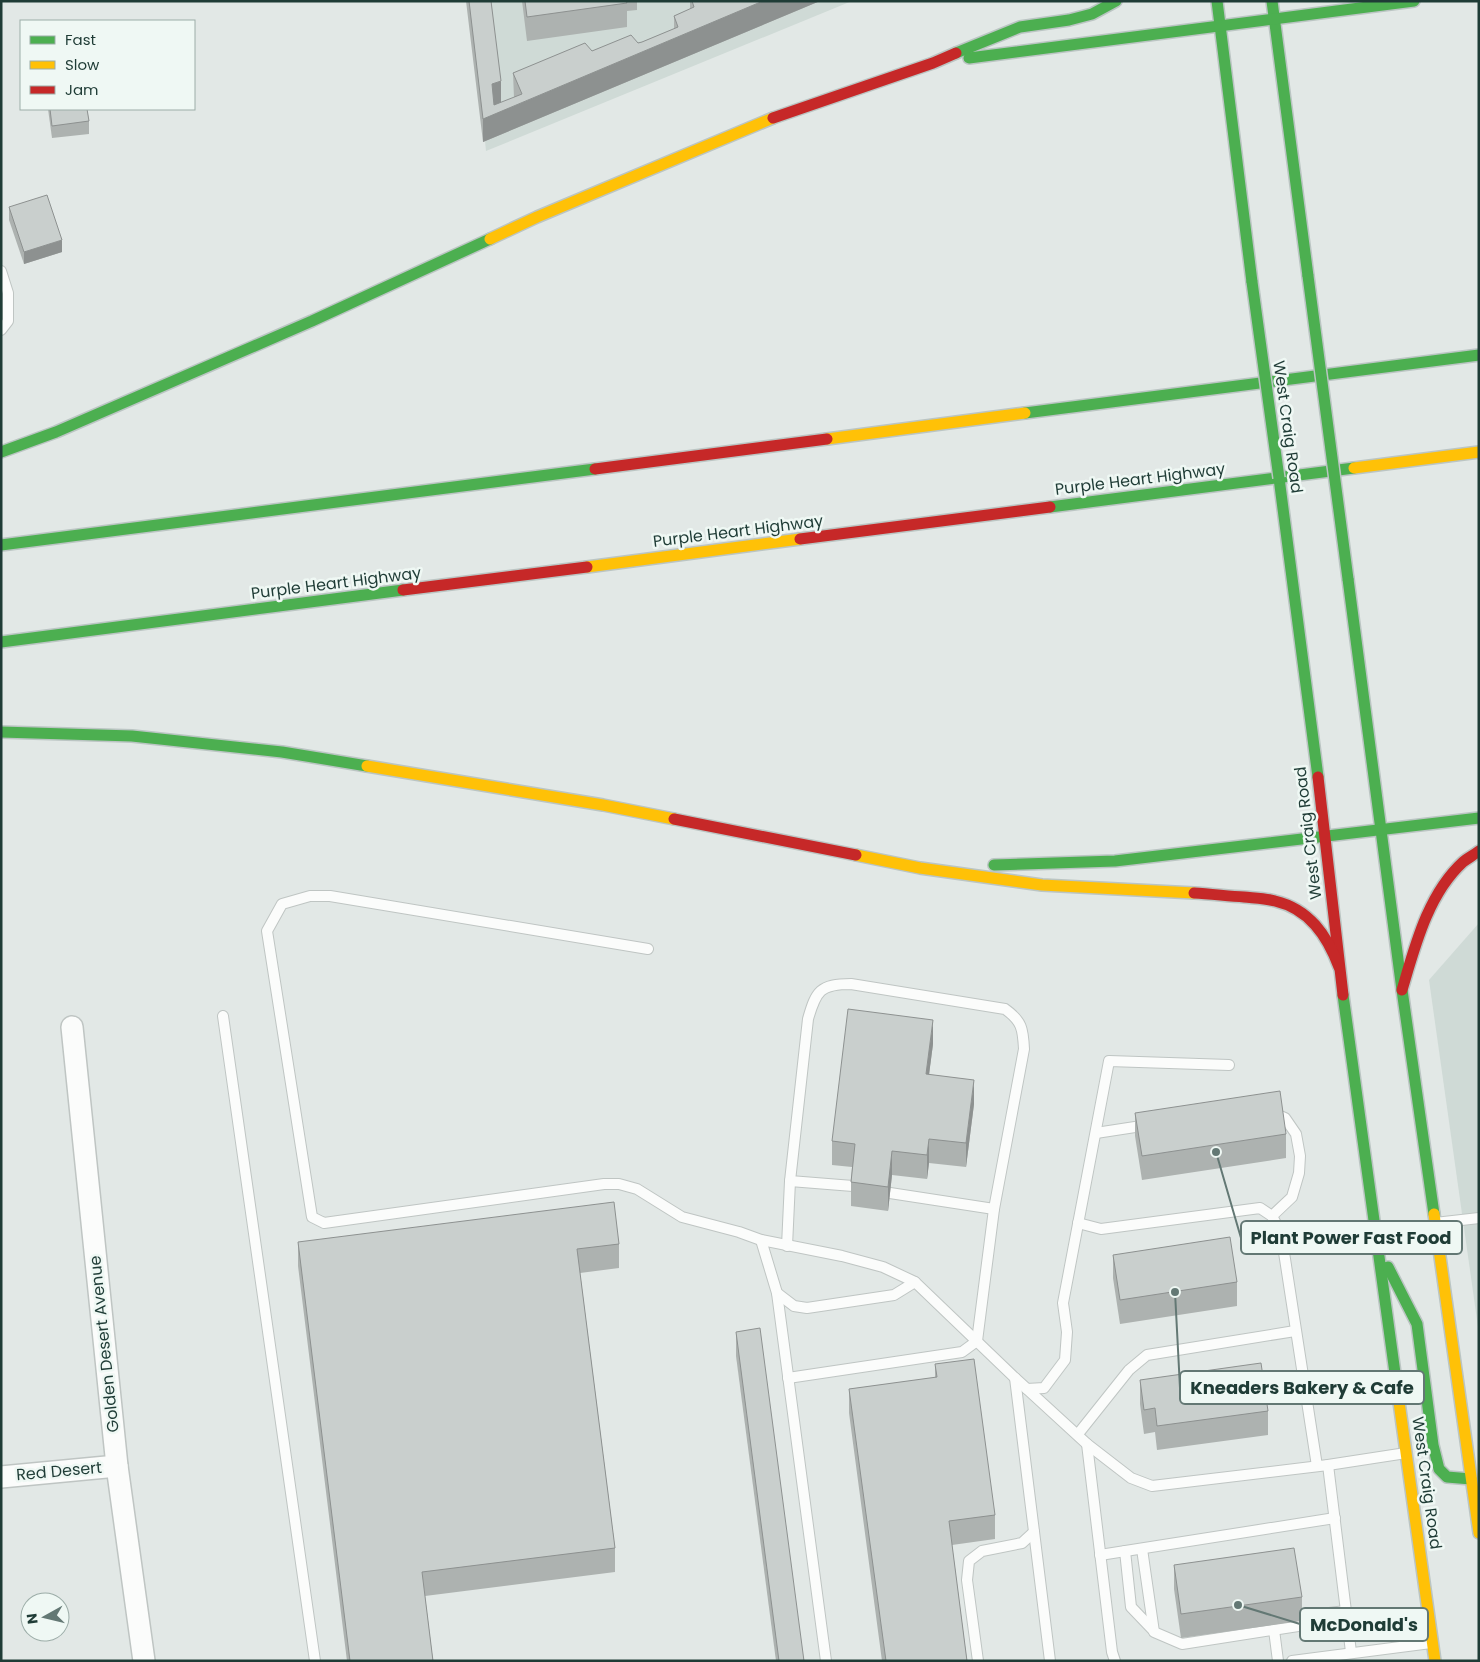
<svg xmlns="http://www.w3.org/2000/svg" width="1480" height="1662" font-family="Poppins,sans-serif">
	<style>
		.built { fill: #cfdad6 }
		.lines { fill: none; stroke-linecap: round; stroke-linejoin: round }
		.lane-casing { stroke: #bfc5c3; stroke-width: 12 }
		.street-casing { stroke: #bfc5c3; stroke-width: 24 }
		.fast-casing { stroke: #bbc5c3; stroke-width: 14 }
		.slow-casing { stroke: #bbc5c3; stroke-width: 14 }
		.jam-casing { stroke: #bbc5c3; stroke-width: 14 }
		.lane { stroke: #fbfcfb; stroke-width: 10 }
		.street { stroke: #fbfcfb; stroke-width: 21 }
		.fast { stroke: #4caf50; stroke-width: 11 }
		.slow { stroke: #ffc107; stroke-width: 11 }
		.jam { stroke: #c62828; stroke-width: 11 }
		.fast-bridge-casing { stroke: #bbc5c3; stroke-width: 14; stroke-linecap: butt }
		.fast-bridge { stroke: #4caf50; stroke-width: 11 }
		.wall { fill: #adb2b0 }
		.shaded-wall { fill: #8d9190 }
		.building { fill: #c9cfcd; stroke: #8d9190 }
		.labels { text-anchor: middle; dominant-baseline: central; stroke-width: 5; stroke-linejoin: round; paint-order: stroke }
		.street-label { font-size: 16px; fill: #1f3c36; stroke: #eff8f4 }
		.leader { fill: none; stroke: #637874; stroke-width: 2 }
		.callout-dot { fill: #637874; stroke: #eff8f4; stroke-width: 2 }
		.callout { fill: #eff8f4; stroke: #637874; stroke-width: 2 }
		.callout-label { font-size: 18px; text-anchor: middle; font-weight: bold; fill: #1f3c36 }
	</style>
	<rect width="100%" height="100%" fill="#e2e8e6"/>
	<g class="built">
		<path d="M 471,1 L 852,1 L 486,151 Z"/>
		<path d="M 1479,923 L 1479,1334 L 1429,980 Z"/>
	</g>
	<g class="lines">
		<g class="lane-casing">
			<g id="lane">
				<path d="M 1,271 L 8,293 L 8,321 L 1,330"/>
				<path d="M 648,949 L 330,896 L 310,896 L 282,904 L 267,931 L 312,1217 L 324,1223 L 604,1184 L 619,1184 L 637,1189 L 682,1217 L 739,1232 L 761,1240 L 842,1256 L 883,1267 L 915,1282 L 1015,1378 L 1087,1444 L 1131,1478 L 1152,1486 L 1328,1465 L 1406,1453"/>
				<path d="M 223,1016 L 315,1661"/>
				<path d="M 1271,1112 L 1285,1118 L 1296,1134 L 1300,1156 L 1299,1173 L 1292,1197 L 1272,1216"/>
				<path d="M 1096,1133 L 1148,1125"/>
				<path d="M 890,1193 L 994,1209"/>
				<path d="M 1078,1223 L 1101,1229 L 1260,1208 L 1272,1216 L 1281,1233 L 1317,1466"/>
				<path d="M 1435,1223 L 1479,1218"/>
				<path d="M 761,1240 L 777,1293 L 826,1661"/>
				<path d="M 787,1246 L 790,1181"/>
				<path d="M 777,1293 L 794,1306 L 807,1308 L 894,1295 L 915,1282"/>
				<path d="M 788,1378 L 962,1352 L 977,1341 L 994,1209 L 1024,1049 C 1023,1029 1022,1021 1005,1009 L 851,984 C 820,984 816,991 808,1019 L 790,1181 L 853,1186"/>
				<path d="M 1015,1378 L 1050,1661"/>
				<path d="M 1027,1389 L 1044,1388 L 1065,1360 L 1067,1332 L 1063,1303 L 1109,1061 L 1229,1065"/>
				<path d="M 1078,1434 L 1129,1370 L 1147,1355 L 1295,1331"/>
				<path d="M 1087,1444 L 1112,1652 L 1115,1661"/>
				<path d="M 1328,1465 L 1351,1652"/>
				<path d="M 1142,1549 L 1154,1632 L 1182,1644 L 1311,1624 L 1329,1613 L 1346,1611"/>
				<path d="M 1125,1551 L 1131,1607 L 1154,1631"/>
				<path d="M 1100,1555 L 1335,1518"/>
				<path d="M 1274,1630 L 1278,1661"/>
				<path d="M 978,1661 L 967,1580 L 969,1561 L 982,1551 L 1022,1543 L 1034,1532"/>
				<path d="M 1292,1661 L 1431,1643"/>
			</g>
		</g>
		<g class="street-casing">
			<g id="street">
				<path d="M 72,1027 L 117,1466 L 144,1661"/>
				<path d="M 1,1477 L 117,1466"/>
			</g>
		</g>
		<g class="fast-casing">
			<g id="fast">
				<path d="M 1217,1 L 1252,282"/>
				<path d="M 1272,1 L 1308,276"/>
				<path d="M 956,53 L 1020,27 L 1069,20 L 1092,14 L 1116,1"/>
				<path d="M 969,58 L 1414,1"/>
				<path d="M 1025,413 L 1479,355"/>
				<path d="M 1,452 L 56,432 L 312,321 L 490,239"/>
				<path d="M 1279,478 L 1318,777"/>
				<path d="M 1050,507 L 1354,468"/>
				<path d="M 1,545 L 595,469"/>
				<path d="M 1348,579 L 1402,990 L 1434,1214"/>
				<path d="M 1,642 L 403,590"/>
				<path d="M 1,732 L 132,736 L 282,752 L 367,766"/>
				<path d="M 994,865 L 1115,861 L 1479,818"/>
				<path d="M 1343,995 L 1399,1402"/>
				<path d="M 1388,1267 L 1417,1324 L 1433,1445 L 1439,1469 L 1447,1477 L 1471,1479"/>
			</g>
		</g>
		<g class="slow-casing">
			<g id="slow">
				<path d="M 490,239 L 537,217 L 773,118"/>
				<path d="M 827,439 L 1025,413"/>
				<path d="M 1354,468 L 1479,452"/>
				<path d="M 587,567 L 800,539"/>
				<path d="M 367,766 L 603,805 L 674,819"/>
				<path d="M 856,855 L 920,868 L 1042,885 L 1194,893"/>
				<path d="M 1434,1214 L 1479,1533"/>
				<path d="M 1399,1402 L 1435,1661"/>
			</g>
		</g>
		<g class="jam-casing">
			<g id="jam">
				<path d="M 773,118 L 933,63 L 956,53"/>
				<path d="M 595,469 L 827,439"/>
				<path d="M 800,539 L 1050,507"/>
				<path d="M 403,590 L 587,567"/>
				<path d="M 1318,777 L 1343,995"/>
				<path d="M 674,819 L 856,855"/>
				<path d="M 1194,893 C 1211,894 1228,896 1244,897 C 1254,898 1265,898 1275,901 C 1309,909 1327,935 1339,967"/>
				<path d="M 1402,990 C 1415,946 1428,894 1463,862 C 1468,858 1474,855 1479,851"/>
			</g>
		</g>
		<use href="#lane" class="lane"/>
		<use href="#street" class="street"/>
		<use href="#fast" class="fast"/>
		<use href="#slow" class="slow"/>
		<use href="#jam" class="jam"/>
		<g class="fast-bridge-casing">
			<g id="fast-bridge">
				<path d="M 1308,276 L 1348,579"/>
				<path d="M 1252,282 L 1279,478"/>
			</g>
		</g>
		<use href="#fast-bridge" class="fast-bridge"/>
	</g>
	<g class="wall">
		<path d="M 466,1 L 491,1 L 501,103 L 514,98 L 513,73 L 592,51 L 642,42 L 674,29 L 674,16 L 690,9 L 690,1 L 820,1 L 483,142 Z"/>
		<path d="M 522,1 L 637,1 L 637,10 L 627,11 L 627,27 L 527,41 Z"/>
		<path d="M 48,109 L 87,109 L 89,121 L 89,134 L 52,138 Z"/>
		<path d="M 9,207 L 62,252 L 24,264 L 9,220 Z"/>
		<path d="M 933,1044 L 929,1074 L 974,1104 L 966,1167 L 929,1163 L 927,1179 L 892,1175 L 888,1211 L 851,1206 L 851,1182 L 852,1167 L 832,1165 L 832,1141 Z"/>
		<path d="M 1135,1113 L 1286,1134 L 1286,1158 L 1142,1180 L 1135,1136 Z"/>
		<path d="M 298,1242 L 619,1244 L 619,1268 L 580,1273 L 615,1548 L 615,1572 L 425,1596 L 433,1661 L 347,1661 L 298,1266 Z"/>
		<path d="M 1113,1255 L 1237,1282 L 1237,1306 L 1120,1324 L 1113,1278 Z"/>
		<path d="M 736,1332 L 804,1661 L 776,1661 L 736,1356 Z"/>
		<path d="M 935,1364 L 995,1515 L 995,1539 L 952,1545 L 967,1661 L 882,1661 L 849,1413 L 849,1389 L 935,1378 Z"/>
		<path d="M 1140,1380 L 1268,1411 L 1268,1435 L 1157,1450 L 1155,1432 L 1144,1434 L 1140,1404 Z"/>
		<path d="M 1174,1565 L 1302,1597 L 1302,1621 L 1181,1638 L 1174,1589 Z"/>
	</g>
	<g class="shaded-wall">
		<path d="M 763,1 L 820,1 L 483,142 L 483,119 Z"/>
		<path d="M 501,81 L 501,105 L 492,108 L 492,84 Z"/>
		<path d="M 62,240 L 62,252 L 24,264 L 24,252 Z"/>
		<path d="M 933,1020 L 933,1044 L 926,1098 L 926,1074 Z"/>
		<path d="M 974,1080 L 974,1104 L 966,1167 L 966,1143 Z"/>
		<path d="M 929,1139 L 929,1163 L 927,1179 L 927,1155 Z"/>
		<path d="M 892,1151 L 892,1175 L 888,1211 L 888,1187 Z"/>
	</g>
	<g class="building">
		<path d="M 469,1 L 491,1 L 501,81 L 492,84 L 494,105 L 522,94 L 513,73 L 585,43 L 592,51 L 631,35 L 638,43 L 642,42 L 678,27 L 674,16 L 694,7 L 692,1 L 763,1 L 483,119 Z"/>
		<path d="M 525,1 L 626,1 L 627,3 L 527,17 Z"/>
		<path d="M 50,109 L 87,109 L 89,121 L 52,126 Z"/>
		<path d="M 47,195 L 62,240 L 24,252 L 9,207 Z"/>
		<path d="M 848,1009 L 933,1020 L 926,1074 L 974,1080 L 966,1143 L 929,1139 L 927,1155 L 892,1151 L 888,1187 L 851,1182 L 855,1144 L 832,1141 Z"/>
		<path d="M 1280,1091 L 1286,1134 L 1142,1156 L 1135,1113 Z"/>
		<path d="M 614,1202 L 619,1244 L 577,1249 L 615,1548 L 422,1572 L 433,1661 L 350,1661 L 298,1242 Z"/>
		<path d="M 1230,1237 L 1237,1282 L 1120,1300 L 1113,1255 Z"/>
		<path d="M 760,1328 L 804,1661 L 779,1661 L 736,1332 Z"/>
		<path d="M 974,1359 L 995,1515 L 949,1521 L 967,1661 L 886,1661 L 849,1389 L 937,1377 L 935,1364 Z"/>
		<path d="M 1261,1363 L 1268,1411 L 1157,1426 L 1155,1408 L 1144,1410 L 1140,1380 Z"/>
		<path d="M 1294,1548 L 1302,1597 L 1181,1614 L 1174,1565 Z"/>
	</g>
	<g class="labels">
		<g class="street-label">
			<text transform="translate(1288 427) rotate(82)">West Craig Road</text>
			<text transform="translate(1140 479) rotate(-7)">Purple Heart Highway</text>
			<text transform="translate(738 531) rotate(-7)">Purple Heart Highway</text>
			<text transform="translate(336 583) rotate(-7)">Purple Heart Highway</text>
			<text transform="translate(1308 833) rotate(-97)">West Craig Road</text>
			<text transform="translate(104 1344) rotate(-96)">Golden Desert Avenue</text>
			<text transform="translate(59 1471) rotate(-5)">Red Desert</text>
			<text transform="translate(1427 1483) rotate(82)">West Craig Road</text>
		</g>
	</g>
	<path class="leader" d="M1216 1152L1241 1238M1175 1292L1180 1388M1238 1605L1300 1624"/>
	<g class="callout-dot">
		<circle cx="1216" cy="1152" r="5"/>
		<circle cx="1175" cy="1292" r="5"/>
		<circle cx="1238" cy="1605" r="5"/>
	</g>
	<g class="callout">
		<rect x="1241" y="1221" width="221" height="33" rx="5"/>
		<rect x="1180" y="1371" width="244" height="33" rx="5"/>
		<rect x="1300" y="1608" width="128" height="33" rx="5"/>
	</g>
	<g class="callout-label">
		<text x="1351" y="1244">Plant Power Fast Food</text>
		<text x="1302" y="1394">Kneaders Bakery &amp; Cafe</text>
		<text x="1364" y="1631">McDonald's</text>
	</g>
	<rect width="1480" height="1662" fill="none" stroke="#1f3c36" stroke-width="5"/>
	<rect x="20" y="20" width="175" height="90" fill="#eff8f4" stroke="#9cada8"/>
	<rect x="30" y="36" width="25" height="8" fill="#4caf50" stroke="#9cada8"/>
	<text x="65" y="45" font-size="15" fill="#1f3c36">Fast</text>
	<rect x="30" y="61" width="25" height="8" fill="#ffc107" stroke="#9cada8"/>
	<text x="65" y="70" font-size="15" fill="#1f3c36">Slow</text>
	<rect x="30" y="86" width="25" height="8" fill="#c62828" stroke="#9cada8"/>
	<text x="65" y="95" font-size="15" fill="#1f3c36">Jam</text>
	<g transform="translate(45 1617) rotate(262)"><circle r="24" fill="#eff8f4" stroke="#9cada8"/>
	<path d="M0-4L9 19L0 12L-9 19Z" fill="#637874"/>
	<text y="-8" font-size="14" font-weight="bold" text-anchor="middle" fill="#1f3c36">N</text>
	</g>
</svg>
